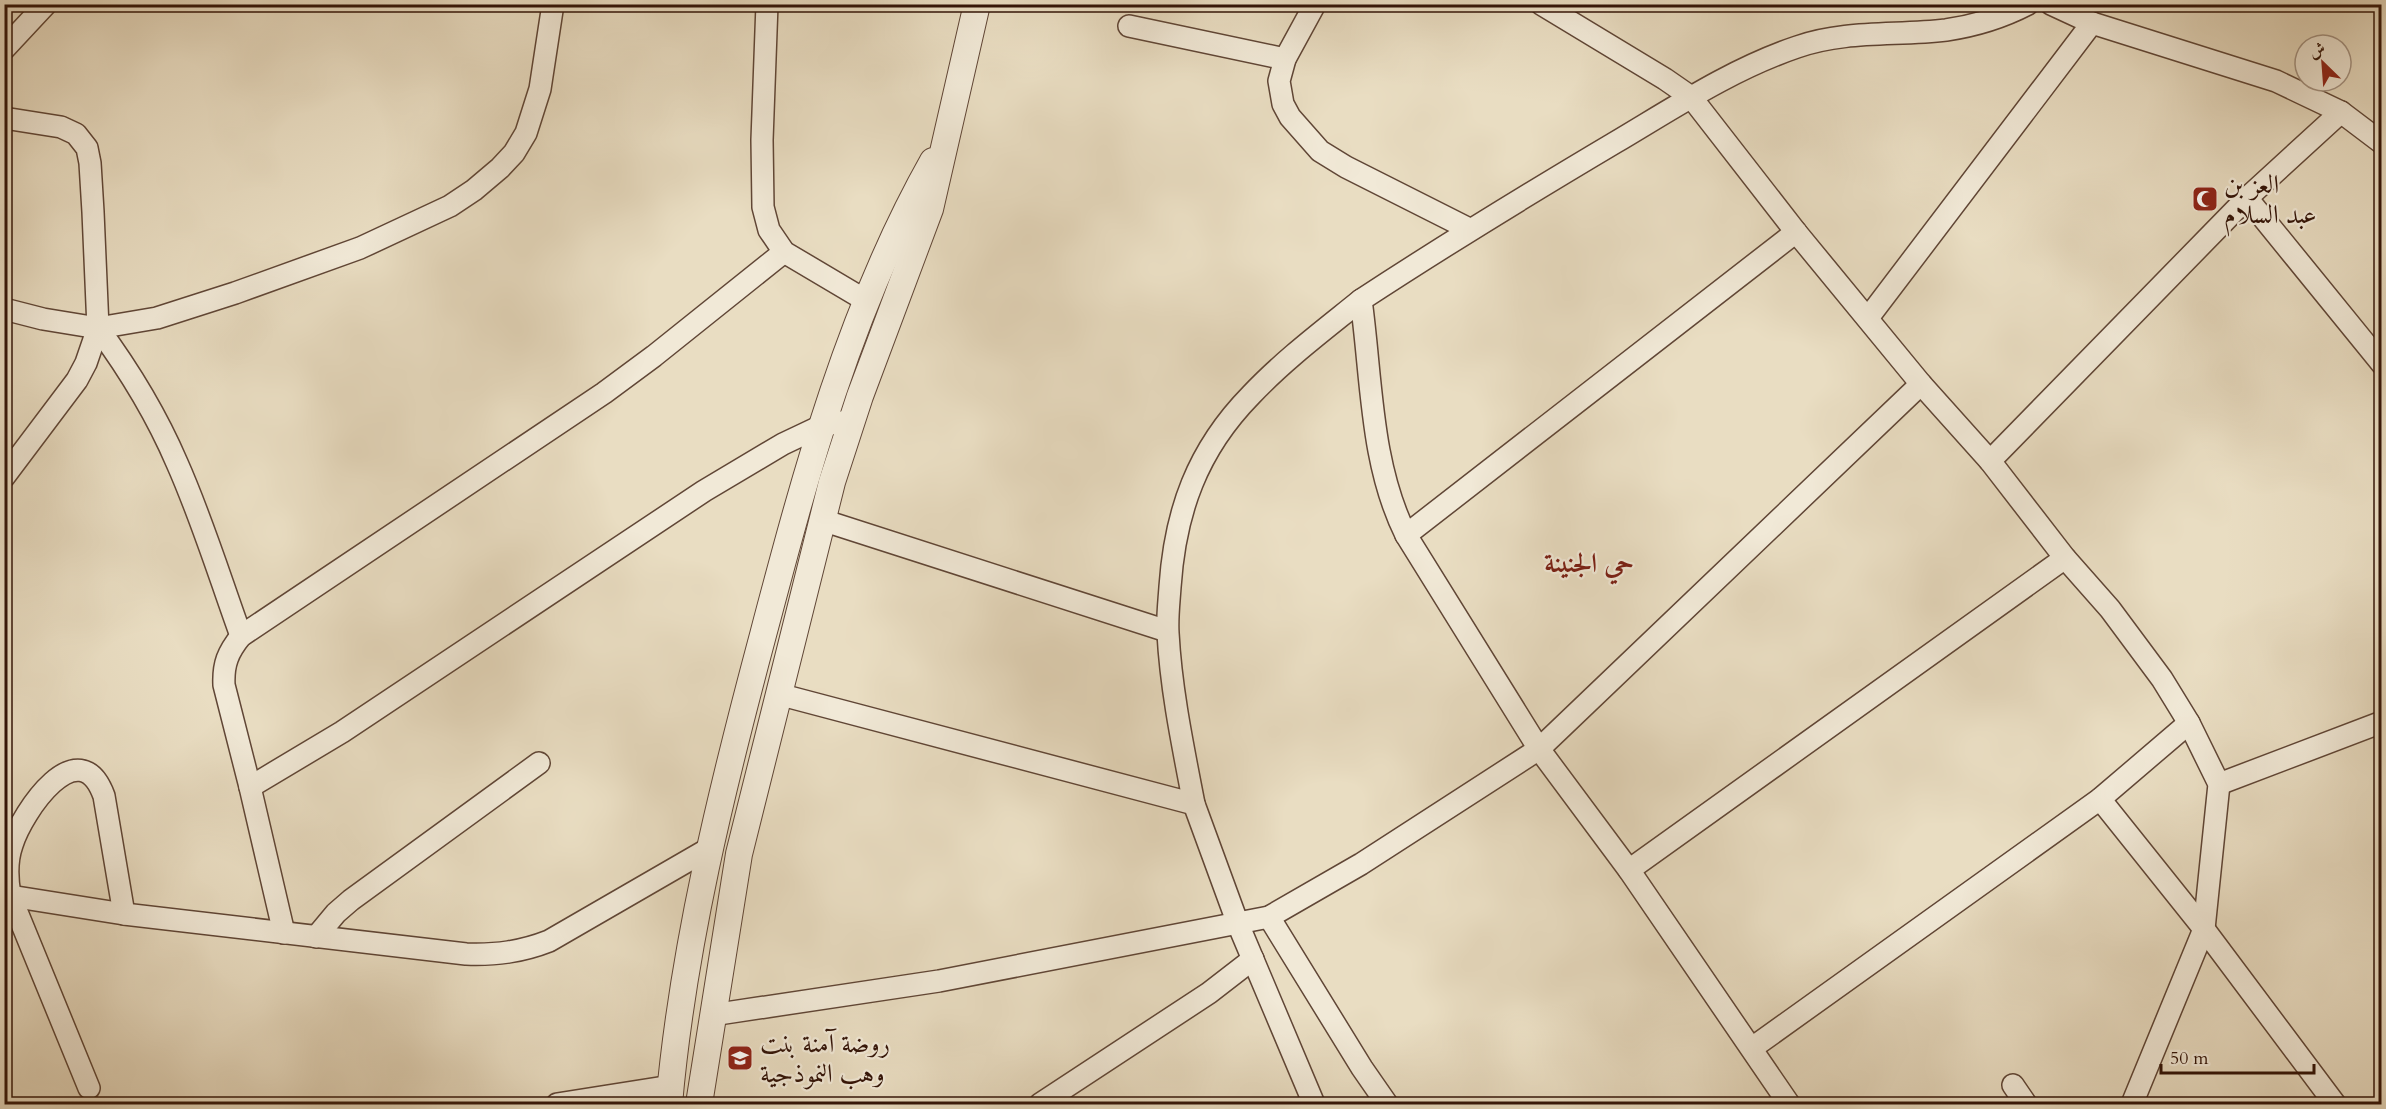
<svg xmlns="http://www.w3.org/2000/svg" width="2386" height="1109" font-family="Cardo,Amiri,serif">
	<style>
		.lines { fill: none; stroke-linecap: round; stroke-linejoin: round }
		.minor-casing { stroke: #604636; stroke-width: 24 }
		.tertiary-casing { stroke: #604636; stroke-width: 28 }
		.minor { stroke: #f1e9d7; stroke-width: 21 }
		.tertiary { stroke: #f1e9d7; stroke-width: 26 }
		.labels { text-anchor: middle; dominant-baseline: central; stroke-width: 4.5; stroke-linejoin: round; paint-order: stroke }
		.poi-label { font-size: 26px; fill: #331408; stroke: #f1e9d7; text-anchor: start }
		.neighbourhood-label { font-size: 27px; font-weight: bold; fill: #7a1f14; stroke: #f1e9d7 }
	</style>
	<rect width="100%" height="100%" fill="#e9ddc2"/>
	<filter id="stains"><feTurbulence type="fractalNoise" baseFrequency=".00333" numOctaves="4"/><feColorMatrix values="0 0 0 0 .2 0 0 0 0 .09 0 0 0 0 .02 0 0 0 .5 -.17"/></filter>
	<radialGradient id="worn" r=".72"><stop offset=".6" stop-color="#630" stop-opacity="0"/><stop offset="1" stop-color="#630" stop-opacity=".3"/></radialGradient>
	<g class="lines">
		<g class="minor-casing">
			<g id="minor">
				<path d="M 767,4 L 762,140 L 763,207 L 769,230 L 784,252 L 865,300"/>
				<path d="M 1315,4 L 1285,59 L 1279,81 L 1283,104 L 1290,117 L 1320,151 L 1346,167 L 1469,229"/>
				<path d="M 1541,4 L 1665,79 L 1691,97 L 1796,232 L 1921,384 L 1990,461 L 2065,558 L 2110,609 L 2162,679 L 2189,723 L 2219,784 L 2204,929 L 2132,1104"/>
				<path d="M 2092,23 L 2276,81 L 2341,112 L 2382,143"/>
				<path d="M 1129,26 L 1285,59"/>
				<path d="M 4,49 L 46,4"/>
				<path d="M 4,118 L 61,127 L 76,134 L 87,148 L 90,163 L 93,212 L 98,328 L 86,363 L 77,380 L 4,477"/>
				<path d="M 2247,198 L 2382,364"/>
				<path d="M 4,309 L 43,319 L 98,328 L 157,318 L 235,293 L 360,248 L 450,206 L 474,190 L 500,168 L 514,153 L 526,133 L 540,89 L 553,4"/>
				<path d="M 1868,318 L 2092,23 L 2051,4"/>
				<path d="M 98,328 C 129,370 156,414 177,463 C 202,519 220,578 241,636"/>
				<path d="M 1990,461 L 2247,198 L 2341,112"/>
				<path d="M 822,520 L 1167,631"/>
				<path d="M 1406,535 L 1796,232"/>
				<path d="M 778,694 L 1194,804 C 1183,747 1171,690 1168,633 C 1167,618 1169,602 1170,587 C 1175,512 1197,450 1251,395 C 1284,360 1324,330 1361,300"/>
				<path d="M 2219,784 L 2382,722"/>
				<path d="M 250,787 L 224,685 C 223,664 228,652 241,636 L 604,393 L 654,356 L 784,252"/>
				<path d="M 2100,799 L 2204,929 L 2335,1104"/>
				<path d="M 1194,804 L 1238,924 L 1314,1104"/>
				<path d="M 1629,870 L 2065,558"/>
				<path d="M 4,895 L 124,914 L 466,954 C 496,955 521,952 549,941 L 710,848"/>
				<path d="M 1269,917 L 1362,1068 L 1387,1104"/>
				<path d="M 284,933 L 250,787 L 342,732 L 704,491 L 783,444 L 821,426 L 852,420"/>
				<path d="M 316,937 L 336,913 L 351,900 L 539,763"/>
				<path d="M 712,1015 L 939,981 L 1269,917 L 1361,864 L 1539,749 L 1921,384"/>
				<path d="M 1752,1048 L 2100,799 L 2189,723"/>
				<path d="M 2013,1085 L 2026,1104"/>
				<path d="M 89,1088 L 10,895 C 7,878 6,862 12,845 C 22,812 79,728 104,796 L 124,914"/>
				<path d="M 557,1104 L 671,1086"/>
				<path d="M 1040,1104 L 1209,993 L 1253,959"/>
				<path d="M 1789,1104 L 1629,870 L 1539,749 L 1406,535 C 1370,463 1372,379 1361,300 C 1445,245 1530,193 1616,142 C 1675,107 1732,69 1797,47 C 1845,30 1896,36 1946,30 C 1974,26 2003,17 2028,4"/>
			</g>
		</g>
		<g class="tertiary-casing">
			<g id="tertiary">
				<path d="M 669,1104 C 683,946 722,788 763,635 C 806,472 850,308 933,161"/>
				<path d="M 699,1104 L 739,854 L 832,482 L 860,396 L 930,209 L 977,4"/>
			</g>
		</g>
		<use href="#minor" class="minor"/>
		<use href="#tertiary" class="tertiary"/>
	</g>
	<defs>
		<g id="mosque-square" transform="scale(1.35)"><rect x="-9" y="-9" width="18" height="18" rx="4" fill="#8f2418" stroke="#f1e9d7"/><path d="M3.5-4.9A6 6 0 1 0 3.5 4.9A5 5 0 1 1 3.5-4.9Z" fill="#fff"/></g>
		<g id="school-square" transform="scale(1.35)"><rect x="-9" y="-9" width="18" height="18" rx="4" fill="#8f2418" stroke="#f1e9d7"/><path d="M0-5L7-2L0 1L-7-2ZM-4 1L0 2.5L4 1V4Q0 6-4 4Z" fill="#fff"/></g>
	</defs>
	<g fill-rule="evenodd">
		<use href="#mosque-square" x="2205" y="199"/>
		<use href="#school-square" x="740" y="1058"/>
	</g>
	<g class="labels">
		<g class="poi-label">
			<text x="2224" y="184">العز بن<tspan x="2224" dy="30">عبد السلام</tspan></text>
			<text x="760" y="1043">روضة آمنة بنت<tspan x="760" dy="30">وهب النموذجية</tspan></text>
		</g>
		<g class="neighbourhood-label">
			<text x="1589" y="563">حي الجنينة</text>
		</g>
	</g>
	<rect width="2386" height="1109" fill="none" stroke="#e9ddc2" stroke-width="24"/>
	<rect x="6" y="6" width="2374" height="1097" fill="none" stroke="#331408" stroke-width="3"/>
	<rect x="12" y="12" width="2362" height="1085" fill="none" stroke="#331408" stroke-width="1.5"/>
	<g transform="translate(2323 63) rotate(335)"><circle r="28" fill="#f1e9d7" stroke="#a59484" stroke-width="1.5"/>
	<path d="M0-4.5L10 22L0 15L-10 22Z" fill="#8f2418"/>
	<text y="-9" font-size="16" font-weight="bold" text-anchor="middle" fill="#331408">ش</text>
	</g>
	<path d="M2161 1064v9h153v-9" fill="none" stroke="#331408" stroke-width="3"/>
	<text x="2170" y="1064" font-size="18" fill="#331408" stroke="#f1e9d7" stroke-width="4.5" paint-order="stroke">50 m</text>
	<rect width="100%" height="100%" filter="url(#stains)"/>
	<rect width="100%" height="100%" fill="url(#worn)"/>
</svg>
